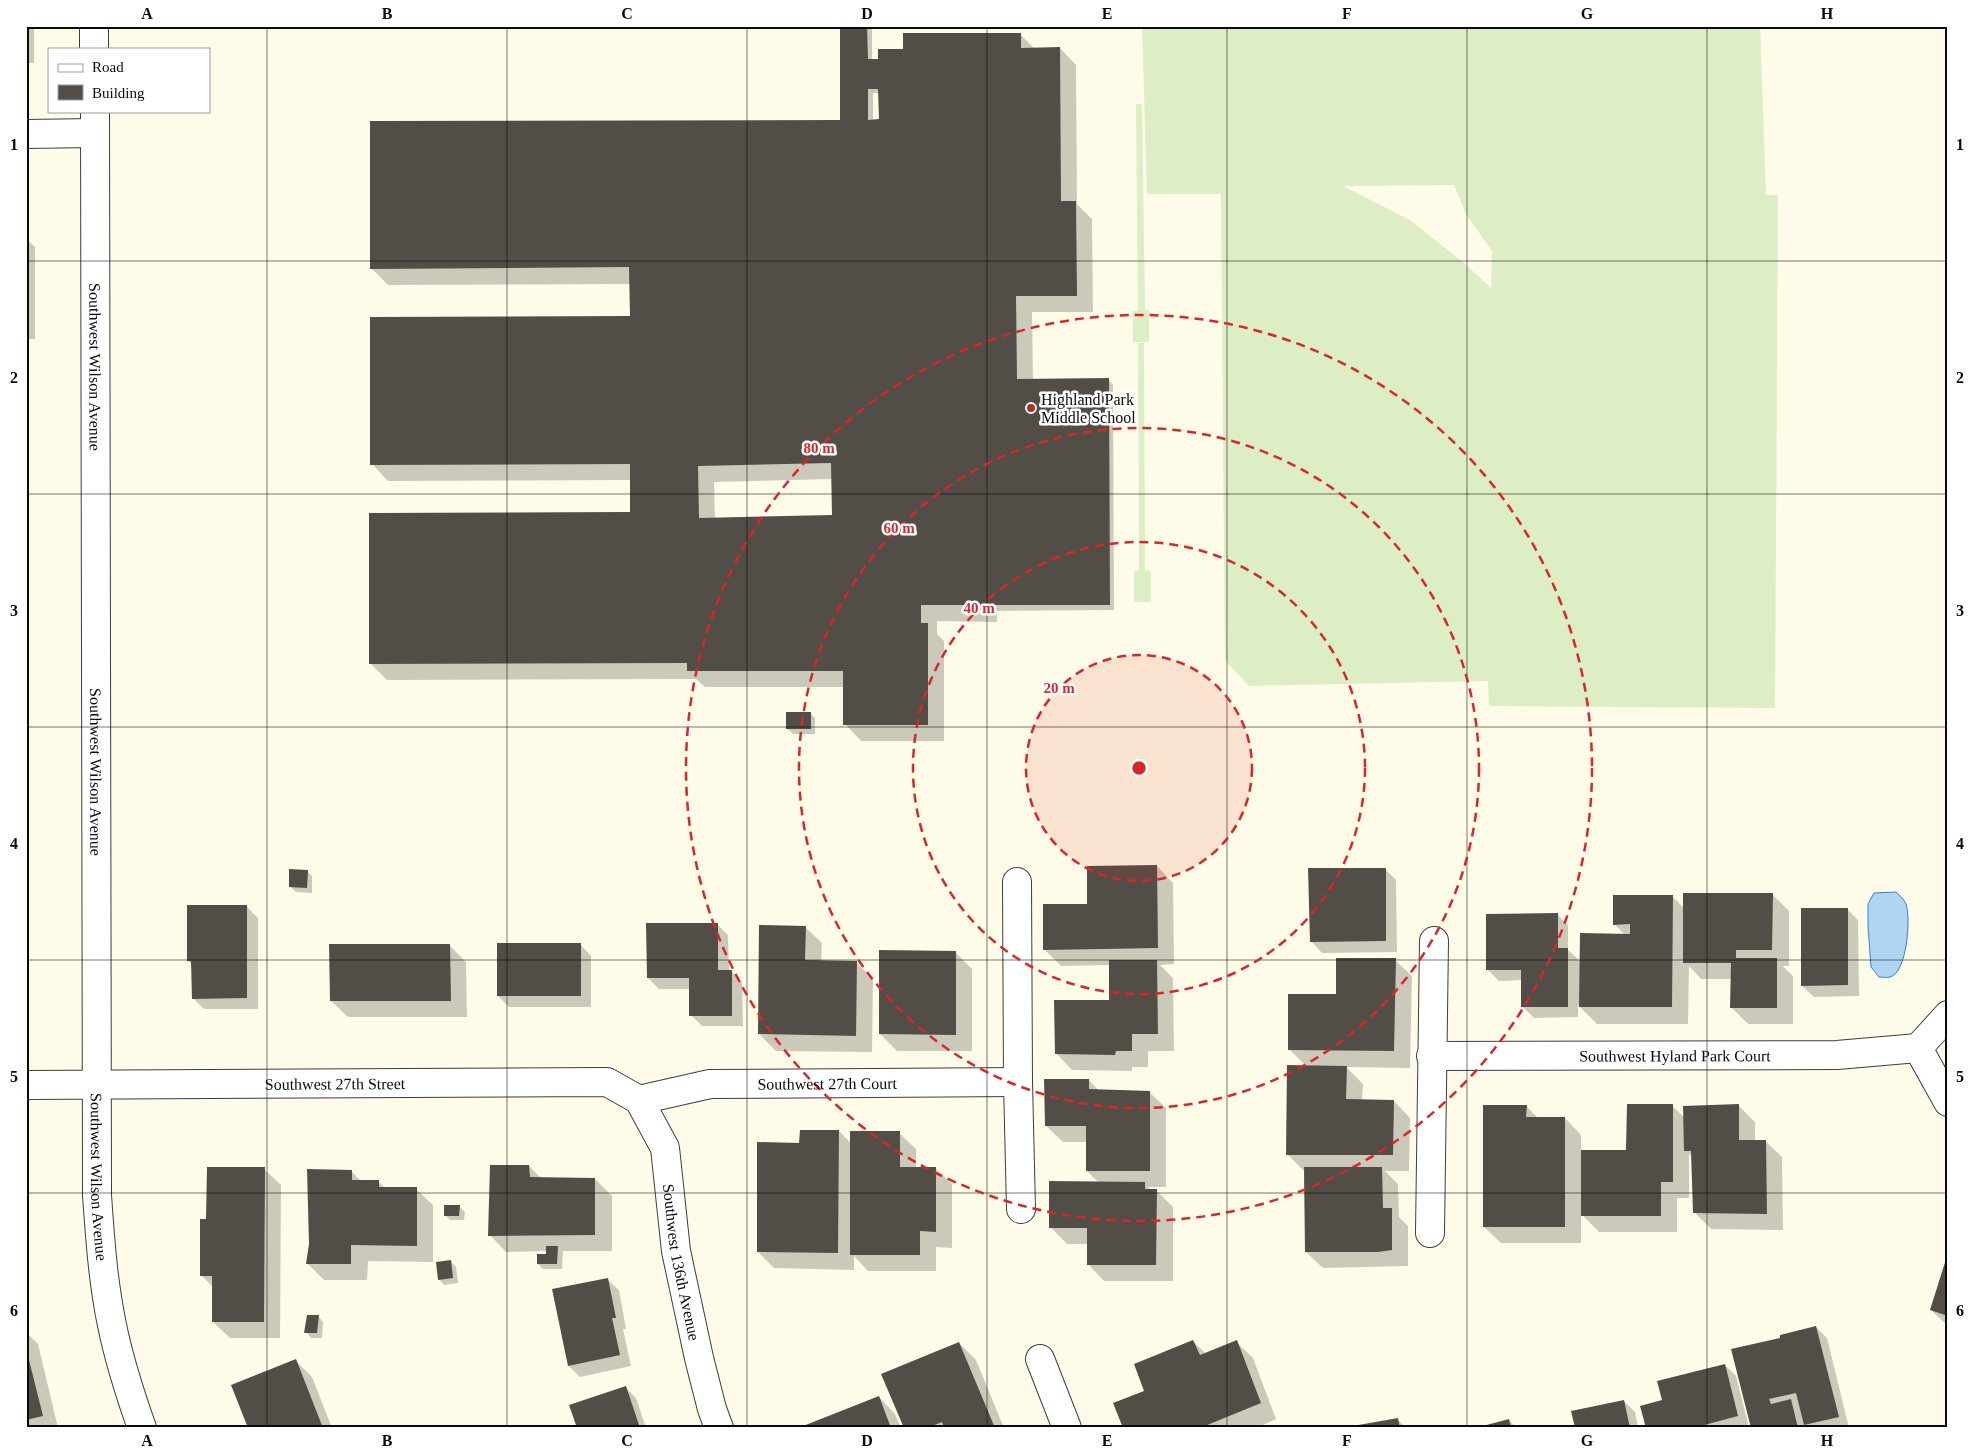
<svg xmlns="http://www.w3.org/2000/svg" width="1974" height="1454" font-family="Georgia,serif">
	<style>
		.pitch { fill: #ddeec6; fill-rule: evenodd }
		.water { fill: #afd4f4; stroke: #3883c8 }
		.shadow { fill: #0003; fill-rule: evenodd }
		.building { fill: #534d47; fill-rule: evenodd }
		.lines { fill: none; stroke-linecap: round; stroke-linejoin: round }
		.minor-casing { stroke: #3d3d3d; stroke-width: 30 }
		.minor { stroke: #fff; stroke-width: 28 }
		.grid { fill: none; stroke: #0a0a0a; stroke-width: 1; stroke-opacity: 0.55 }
		.ring { fill: none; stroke: #d62828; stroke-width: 2.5; stroke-dasharray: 9 6 }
		.poi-dot { fill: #b52d28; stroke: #fff; stroke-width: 2 }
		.labels { text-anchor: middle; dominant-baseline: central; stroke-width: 5; stroke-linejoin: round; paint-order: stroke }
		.street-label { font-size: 16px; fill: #0a0a0a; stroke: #fff }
		.poi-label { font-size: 16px; fill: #0a0a0a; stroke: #fff; text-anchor: start }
		.centre { fill: #d62828; stroke: #fff; stroke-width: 2.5 }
		.ring-label { font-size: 15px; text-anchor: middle; font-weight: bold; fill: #d62828; stroke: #fff; stroke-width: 5; stroke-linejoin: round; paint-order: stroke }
		.neatline { fill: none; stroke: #0a0a0a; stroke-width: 2 }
		.grid-label { font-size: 16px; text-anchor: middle; font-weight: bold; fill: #0a0a0a }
	</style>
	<rect width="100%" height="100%" fill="#fefce8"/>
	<g class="pitch">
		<path d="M 1142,26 L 1760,26 L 1766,195 L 1778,195 L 1775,708 L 1489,706 L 1488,681 L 1249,686 L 1225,660 L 1221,194 L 1147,194 ZM 1454,185 L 1466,214 L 1492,251 L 1491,288 L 1464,263 L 1410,220 L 1343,186 Z"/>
		<path d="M 1136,104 L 1142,104 L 1145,310 L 1149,310 L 1149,342 L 1133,342 L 1133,311 L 1138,311 Z"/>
		<path d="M 1138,343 L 1144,343 L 1145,570 L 1151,571 L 1151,602 L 1134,602 L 1134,571 L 1139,570 Z"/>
	</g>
	<path class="water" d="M 1896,892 C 1900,896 1904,899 1906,904 C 1911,918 1907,973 1890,977 C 1887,978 1882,977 1879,977 L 1871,967 L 1868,926 L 1868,904 L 1874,893 Z"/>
	<g class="shadow">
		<rect x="26" y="26" width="8" height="37"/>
		<path d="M 841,26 L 872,27 L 872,60 L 878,60 L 904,50 L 1020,34 L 1035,49 L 1060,48 L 1076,65 L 1077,204 L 1092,219 L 1093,312 L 1032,312 L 1033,380 L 1108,379 L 1113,385 L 1114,610 L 997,611 L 997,622 L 937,621 L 937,634 L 944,641 L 944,741 L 861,741 L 845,724 L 845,687 L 705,687 L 696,679 L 387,680 L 370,663 L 632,513 L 632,480 L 388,481 L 372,464 L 631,318 L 630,284 L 388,285 L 371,268 L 842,121 ZM 873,93 L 880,93 L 880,121 L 873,121 ZM 833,479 L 833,517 L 715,519 L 714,482 Z"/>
		<path d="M 26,239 L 35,247 L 35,339 L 26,339 Z"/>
		<path d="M 26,637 L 28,638 L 26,703 Z"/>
		<path d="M 810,713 L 815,718 L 815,734 L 793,734 L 788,729 Z"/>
		<rect x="26" y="743" width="1" height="31"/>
		<path d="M 1157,866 L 1173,883 L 1174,964 L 1160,965 L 1173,978 L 1174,1051 L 1148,1051 L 1148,1067 L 1132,1067 L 1132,1071 L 1072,1070 L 1056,1053 L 1110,1001 L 1110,965 L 1061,966 L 1044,949 L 1088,905 Z"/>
		<path d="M 1385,869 L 1396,880 L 1397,952 L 1322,953 L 1311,941 Z"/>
		<path d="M 307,871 L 312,876 L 312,893 L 296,892 L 291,887 Z"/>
		<path d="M 1772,894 L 1789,911 L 1789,966 L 1783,966 L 1793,976 L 1793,1024 L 1748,1024 L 1732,1008 L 1732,979 L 1701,979 L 1689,966 L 1688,1024 L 1597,1024 L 1578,1005 L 1578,1017 L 1534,1018 L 1523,1007 L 1522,980 L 1499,981 L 1488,970 L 1557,914 L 1568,925 L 1568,950 L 1581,962 L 1625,935 L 1614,924 L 1672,896 L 1684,908 Z"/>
		<path d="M 26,906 L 29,909 L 29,984 L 26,984 Z"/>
		<path d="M 247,907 L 258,918 L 258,1009 L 204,1009 L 193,998 L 192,965 L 188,960 Z"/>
		<path d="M 1847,909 L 1858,920 L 1859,996 L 1814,997 L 1802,986 Z"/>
		<path d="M 717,924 L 728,935 L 729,971 L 731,971 L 742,982 L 743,1026 L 702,1026 L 691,1015 L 690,989 L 659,989 L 648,978 Z"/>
		<path d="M 805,927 L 822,943 L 821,962 L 856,962 L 873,979 L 872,1052 L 776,1051 L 759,1034 Z"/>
		<path d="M 580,944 L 591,956 L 591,1007 L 509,1007 L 498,996 Z"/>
		<path d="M 449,945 L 466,962 L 467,1017 L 348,1017 L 331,1001 Z"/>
		<path d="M 955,952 L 972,969 L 972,1051 L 897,1051 L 880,1034 Z"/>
		<path d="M 1395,960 L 1412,976 L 1410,1068 L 1346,1067 L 1363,1084 L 1362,1100 L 1394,1101 L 1410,1118 L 1409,1171 L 1385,1171 L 1398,1184 L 1399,1217 L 1408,1226 L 1408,1266 L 1323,1268 L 1306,1252 L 1304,1171 L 1287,1154 L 1307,1067 L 1290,1050 L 1338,995 Z"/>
		<path d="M 1089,1080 L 1098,1090 L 1149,1092 L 1166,1108 L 1166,1187 L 1148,1187 L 1151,1190 L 1156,1190 L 1173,1207 L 1173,1281 L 1104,1281 L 1088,1264 L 1088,1244 L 1067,1244 L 1051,1228 L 1099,1183 L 1087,1171 L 1087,1142 L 1063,1142 L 1046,1126 Z"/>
		<path d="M 1526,1106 L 1538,1118 L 1565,1118 L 1581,1135 L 1581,1151 L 1628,1151 L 1672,1106 L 1685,1118 L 1739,1106 L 1755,1122 L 1755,1141 L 1765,1141 L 1782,1157 L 1783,1230 L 1711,1229 L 1694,1212 L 1693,1158 L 1689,1154 L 1689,1198 L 1677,1198 L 1677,1232 L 1599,1232 L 1581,1214 L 1581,1243 L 1501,1243 L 1484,1227 Z"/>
		<path d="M 839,1131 L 852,1144 L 899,1133 L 916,1149 L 916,1168 L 935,1168 L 952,1184 L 952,1248 L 936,1247 L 936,1271 L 868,1271 L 854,1256 L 854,1270 L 774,1268 L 758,1252 L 800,1144 Z"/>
		<path d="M 529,1166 L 541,1178 L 595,1179 L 612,1196 L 612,1251 L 563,1251 L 562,1269 L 543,1269 L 538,1264 L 547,1255 L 547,1251 L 506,1252 L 490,1235 Z"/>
		<path d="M 264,1169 L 281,1185 L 280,1338 L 230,1338 L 213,1322 L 213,1287 L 201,1275 L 207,1220 Z"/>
		<path d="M 351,1171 L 361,1181 L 378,1181 L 386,1189 L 416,1189 L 433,1205 L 433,1262 L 368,1261 L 367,1280 L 324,1280 L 308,1264 Z"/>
		<path d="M 459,1206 L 465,1212 L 464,1220 L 450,1220 L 445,1215 Z"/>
		<path d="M 1948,1259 L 1948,1326 L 1931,1310 Z"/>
		<path d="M 451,1262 L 456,1267 L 458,1283 L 444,1285 L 439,1279 Z"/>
		<path d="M 607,1279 L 619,1290 L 626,1329 L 623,1329 L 631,1366 L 580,1377 L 569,1366 Z"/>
		<path d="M 318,1316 L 323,1322 L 322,1338 L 311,1338 L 306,1332 Z"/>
		<path d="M 1816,1327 L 1827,1338 L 1849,1428 L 1809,1428 L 1805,1425 L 1806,1428 L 1752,1428 L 1782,1339 Z"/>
		<path d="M 26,1332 L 38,1344 L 58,1428 L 26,1428 Z"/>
		<path d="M 1193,1341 L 1206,1354 L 1236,1342 L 1253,1358 L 1276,1419 L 1256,1428 L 1124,1428 L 1145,1391 Z"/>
		<path d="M 959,1343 L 976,1360 L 1004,1428 L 906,1428 Z"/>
		<path d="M 296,1361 L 312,1377 L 332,1428 L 250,1428 Z"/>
		<path d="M 1725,1365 L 1736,1376 L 1749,1427 L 1647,1428 L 1664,1401 Z"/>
		<path d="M 625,1387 L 636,1398 L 646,1428 L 578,1428 Z"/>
		<path d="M 879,1397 L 895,1414 L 901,1428 L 802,1428 Z"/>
		<path d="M 1624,1401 L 1635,1412 L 1638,1428 L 1576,1428 Z"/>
		<path d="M 1398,1420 L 1406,1428 L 1349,1428 Z"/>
		<path d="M 1509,1420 L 1516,1428 L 1482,1428 Z"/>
	</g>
	<g class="building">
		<path d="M 840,26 L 867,26 L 868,59 L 878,59 L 878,49 L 903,49 L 903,33 L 1021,33 L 1021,48 L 1060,47 L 1061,201 L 1076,201 L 1077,296 L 1016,296 L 1017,379 L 1109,378 L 1110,605 L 921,605 L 921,623 L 928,623 L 928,725 L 843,725 L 843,671 L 687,671 L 687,663 L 369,664 L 369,513 L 630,512 L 630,464 L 370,465 L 370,317 L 630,316 L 629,267 L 370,269 L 370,121 L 840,120 ZM 868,89 L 878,89 L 879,119 L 868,120 ZM 831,463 L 832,515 L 699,518 L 698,466 Z"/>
		<rect x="786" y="712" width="25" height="17"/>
		<path d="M 1157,865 L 1158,948 L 1043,950 L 1043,904 L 1087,904 L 1087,866 Z"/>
		<path d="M 1308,868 L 1386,868 L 1386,941 L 1310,942 Z"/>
		<path d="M 289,869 L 308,870 L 307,888 L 289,887 Z"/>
		<path d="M 1683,893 L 1773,893 L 1772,950 L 1736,950 L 1736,958 L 1777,958 L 1777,1008 L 1730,1008 L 1731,963 L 1683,963 Z"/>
		<path d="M 1613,895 L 1673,895 L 1672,1007 L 1579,1007 L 1580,933 L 1630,934 L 1630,924 L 1613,925 Z"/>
		<path d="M 187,905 L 247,905 L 247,998 L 192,999 L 191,961 L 187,961 Z"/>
		<path d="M 1801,908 L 1848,908 L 1848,985 L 1801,986 Z"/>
		<path d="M 1558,913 L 1558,948 L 1568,948 L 1568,1007 L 1521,1007 L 1521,970 L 1486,970 L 1486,914 Z"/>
		<path d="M 646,923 L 718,923 L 718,970 L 732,970 L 732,1016 L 689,1016 L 689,978 L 647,978 Z"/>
		<path d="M 759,925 L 806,926 L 805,960 L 857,961 L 856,1036 L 758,1034 Z"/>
		<rect x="497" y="943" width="84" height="53"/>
		<path d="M 329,944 L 450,944 L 451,1001 L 330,1001 Z"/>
		<path d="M 879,950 L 956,951 L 956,1035 L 879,1034 Z"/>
		<path d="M 1336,958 L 1396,958 L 1394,1051 L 1288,1050 L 1288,994 L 1336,994 Z"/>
		<path d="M 1109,960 L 1157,960 L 1158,1034 L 1132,1034 L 1132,1051 L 1116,1051 L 1115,1055 L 1055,1054 L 1054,1000 L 1109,1000 Z"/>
		<path d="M 1287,1065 L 1347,1066 L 1346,1099 L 1394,1100 L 1393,1155 L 1286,1155 Z"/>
		<path d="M 1044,1079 L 1089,1079 L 1089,1089 L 1150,1091 L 1150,1171 L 1086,1171 L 1086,1126 L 1045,1126 Z"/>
		<path d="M 1627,1104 L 1673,1104 L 1673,1182 L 1661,1182 L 1661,1216 L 1581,1216 L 1581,1150 L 1626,1150 Z"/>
		<path d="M 1739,1104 L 1739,1140 L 1766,1140 L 1767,1214 L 1693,1213 L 1691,1151 L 1684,1151 L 1683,1106 Z"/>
		<path d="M 1483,1105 L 1527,1105 L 1526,1117 L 1565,1117 L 1565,1227 L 1483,1227 Z"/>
		<path d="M 800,1130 L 839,1130 L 838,1253 L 757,1252 L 757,1142 L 799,1143 Z"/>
		<path d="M 850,1131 L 900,1131 L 900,1167 L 936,1167 L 936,1232 L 920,1231 L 920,1255 L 850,1255 Z"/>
		<path d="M 490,1165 L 529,1165 L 530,1177 L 595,1178 L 595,1235 L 488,1236 Z"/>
		<path d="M 207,1167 L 265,1167 L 264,1322 L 212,1322 L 212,1276 L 200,1276 L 200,1219 L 206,1219 Z"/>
		<path d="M 1304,1167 L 1382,1167 L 1383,1208 L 1392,1208 L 1392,1250 L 1378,1252 L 1305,1252 Z"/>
		<path d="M 307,1169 L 352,1170 L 352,1180 L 379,1180 L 379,1187 L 417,1187 L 417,1246 L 351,1245 L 351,1264 L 306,1264 L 309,1244 Z"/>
		<path d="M 1049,1181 L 1145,1182 L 1145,1189 L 1157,1189 L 1156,1265 L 1087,1265 L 1087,1228 L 1049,1228 Z"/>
		<path d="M 444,1205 L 460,1205 L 459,1216 L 444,1216 Z"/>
		<path d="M 546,1246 L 558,1246 L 557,1264 L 537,1264 L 537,1254 L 546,1254 Z"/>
		<path d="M 1947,1256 L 1948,1256 L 1948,1316 L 1930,1310 Z"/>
		<path d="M 451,1260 L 453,1278 L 438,1280 L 436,1262 Z"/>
		<path d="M 608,1278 L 616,1318 L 612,1318 L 620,1355 L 568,1366 L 552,1289 Z"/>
		<path d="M 307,1315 L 319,1315 L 317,1333 L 304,1333 Z"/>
		<path d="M 1816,1326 L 1839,1417 L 1804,1425 L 1796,1393 L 1769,1399 L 1771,1404 L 1791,1399 L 1798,1428 L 1751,1428 L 1731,1349 L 1780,1338 L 1780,1335 Z"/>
		<path d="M 1193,1340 L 1200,1355 L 1237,1340 L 1261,1403 L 1200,1428 L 1123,1428 L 1113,1403 L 1144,1391 L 1134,1364 Z"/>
		<path d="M 959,1342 L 995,1428 L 944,1428 L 942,1422 L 927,1428 L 904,1428 L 881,1374 Z"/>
		<path d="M 26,1348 L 43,1416 L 26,1420 Z"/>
		<path d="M 296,1359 L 323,1428 L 248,1428 L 231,1385 Z"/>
		<path d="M 1725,1364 L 1738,1416 L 1693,1428 L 1646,1428 L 1640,1406 L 1662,1400 L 1657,1381 Z"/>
		<path d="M 626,1386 L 640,1428 L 577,1428 L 569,1405 Z"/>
		<path d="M 879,1396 L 891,1428 L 798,1428 Z"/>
		<path d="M 1624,1400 L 1630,1428 L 1575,1428 L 1571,1411 Z"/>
		<path d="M 1398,1418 L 1400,1428 L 1348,1428 L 1347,1427 Z"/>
		<path d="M 1509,1419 L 1511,1428 L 1479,1428 L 1479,1427 Z"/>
	</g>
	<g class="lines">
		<g class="minor-casing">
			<g id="minor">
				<path d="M 94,26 L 94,49"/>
				<path id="s1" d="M 95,111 L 97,1195 C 100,1238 103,1282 112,1325 C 119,1360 130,1394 142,1428"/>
				<path d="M 26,134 L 95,133"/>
				<path d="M 1017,882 L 1018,1082 L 1021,1209"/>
				<path d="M 1918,1048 L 1948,1102"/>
				<path id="s2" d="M 1431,1056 L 1837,1055 L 1918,1048 L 1948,1015"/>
				<path id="s3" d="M 26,1085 L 607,1082 L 639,1100"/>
				<path id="s4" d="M 639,1100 L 710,1084 L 1018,1082"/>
				<path id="s5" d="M 639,1100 L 665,1148 L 676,1251 L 699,1358 L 712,1409 L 719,1428"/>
				<path d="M 1430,1233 L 1434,941"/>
				<path d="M 1040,1359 L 1067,1428"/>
			</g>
		</g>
		<use href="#minor" class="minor"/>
	</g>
	<path class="grid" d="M 267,26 L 267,1428M 507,26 L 507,1428M 747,26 L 747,1428M 987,26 L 987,1428M 1227,26 L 1227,1428M 1467,26 L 1467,1428M 1707,26 L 1707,1428M 26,261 L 1948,261M 26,494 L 1948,494M 26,727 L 1948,727M 26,960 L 1948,960M 26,1193 L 1948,1193"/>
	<circle cx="1139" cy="768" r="113" fill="#d62828" fill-opacity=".12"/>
	<g class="ring">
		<circle cx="1139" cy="768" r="113"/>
		<circle cx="1139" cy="768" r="226"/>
		<circle cx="1139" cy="768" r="340"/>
		<circle cx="1139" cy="768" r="453"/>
	</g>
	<circle class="poi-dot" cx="1031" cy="408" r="5"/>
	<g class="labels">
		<g class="street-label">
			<text stroke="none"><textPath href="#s1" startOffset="256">Southwest Wilson Avenue</textPath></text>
			<text stroke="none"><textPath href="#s1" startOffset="661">Southwest Wilson Avenue</textPath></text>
			<text stroke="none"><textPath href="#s2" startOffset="244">Southwest Hyland Park Court</textPath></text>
			<text stroke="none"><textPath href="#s3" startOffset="309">Southwest 27th Street</textPath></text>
			<text stroke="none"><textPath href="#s4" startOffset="190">Southwest 27th Court</textPath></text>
			<text stroke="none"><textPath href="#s1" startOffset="1066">Southwest Wilson Avenue</textPath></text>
			<text stroke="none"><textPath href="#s5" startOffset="170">Southwest 136th Avenue</textPath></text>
		</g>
		<g class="poi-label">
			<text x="1041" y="399">Highland Park<tspan x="1041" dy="18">Middle School</tspan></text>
		</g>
	</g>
	<circle cx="1139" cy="768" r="8" class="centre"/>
	<g class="ring-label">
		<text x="819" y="453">80 m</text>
		<text x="899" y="533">60 m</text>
		<text x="979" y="613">40 m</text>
		<text x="1059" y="693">20 m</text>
	</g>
	<rect width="1974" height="1454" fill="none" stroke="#ffffff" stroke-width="55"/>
	<rect x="48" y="48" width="162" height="65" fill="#ffffff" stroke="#9d9d9d"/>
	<rect x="58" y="64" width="25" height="8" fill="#ffffff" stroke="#9d9d9d"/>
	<text x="92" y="72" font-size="15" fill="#0a0a0a">Road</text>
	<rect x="58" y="85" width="25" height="15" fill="#534d47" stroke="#9d9d9d"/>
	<text x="92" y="98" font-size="15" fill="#0a0a0a">Building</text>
	<rect x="28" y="28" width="1918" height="1398" class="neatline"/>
	<g class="grid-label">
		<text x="147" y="19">A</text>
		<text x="387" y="19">B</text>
		<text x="627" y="19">C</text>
		<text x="867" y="19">D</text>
		<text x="1107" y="19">E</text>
		<text x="1347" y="19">F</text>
		<text x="1587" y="19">G</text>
		<text x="1827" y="19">H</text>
		<text x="14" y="150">1</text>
		<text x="1960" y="150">1</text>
		<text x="14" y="383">2</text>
		<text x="1960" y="383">2</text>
		<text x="14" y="616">3</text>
		<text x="1960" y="616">3</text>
		<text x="14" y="849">4</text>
		<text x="1960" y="849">4</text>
		<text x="14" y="1082">5</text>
		<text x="1960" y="1082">5</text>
		<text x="14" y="1316">6</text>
		<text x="1960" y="1316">6</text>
		<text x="147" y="1446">A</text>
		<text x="387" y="1446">B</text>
		<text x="627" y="1446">C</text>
		<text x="867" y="1446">D</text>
		<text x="1107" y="1446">E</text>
		<text x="1347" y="1446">F</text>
		<text x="1587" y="1446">G</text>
		<text x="1827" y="1446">H</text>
	</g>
</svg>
